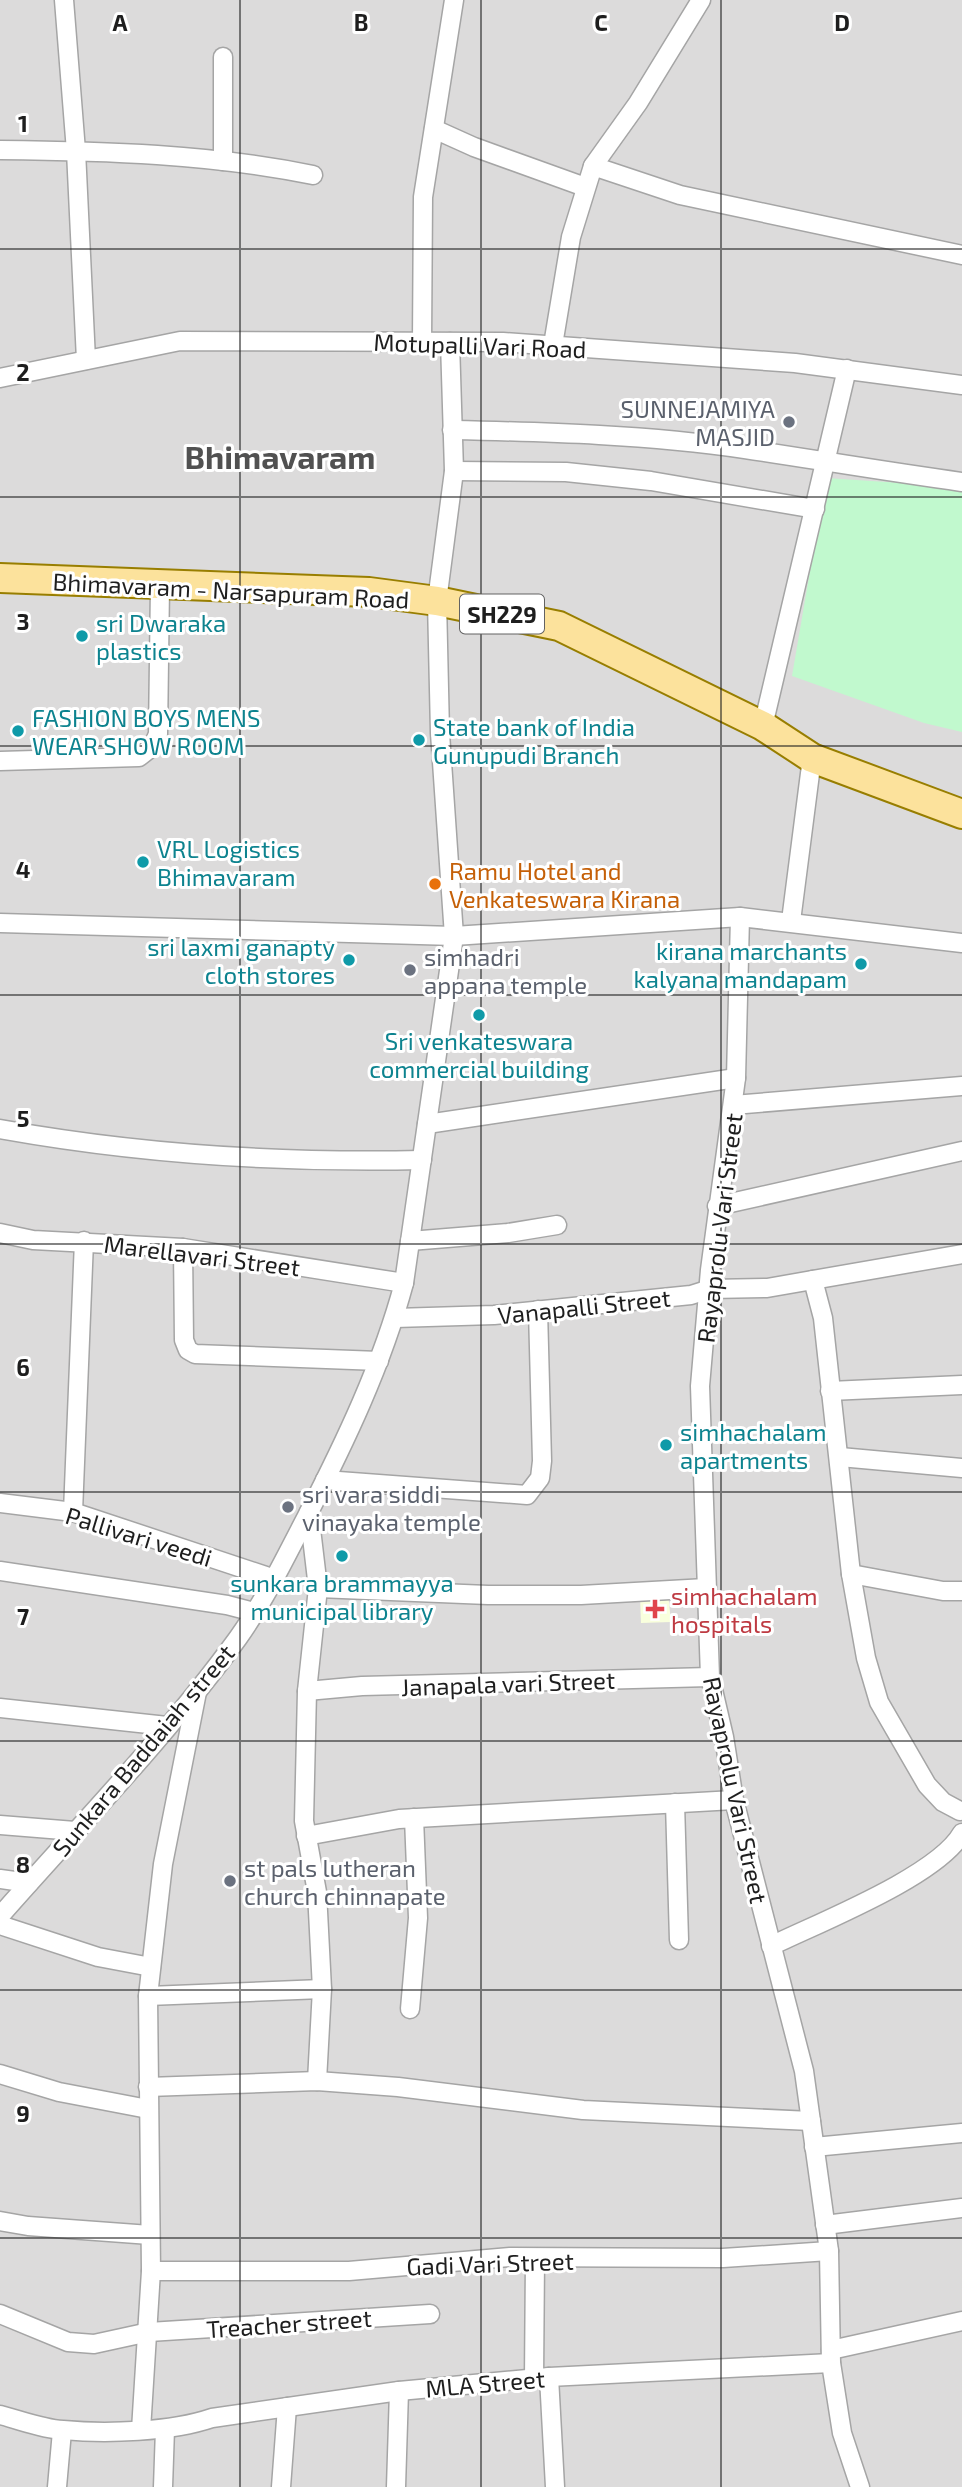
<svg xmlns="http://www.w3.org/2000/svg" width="962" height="2487" font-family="'Exo 2',sans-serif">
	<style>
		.residential { fill: #dcdbdb }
		.education { fill: #f9ffdd }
		.park { fill: #c1f9ce }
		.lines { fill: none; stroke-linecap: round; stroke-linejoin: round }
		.street-casing { stroke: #a5a5a5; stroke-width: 21 }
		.primary-casing { stroke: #987e00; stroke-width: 32 }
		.street { stroke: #fff; stroke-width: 18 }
		.primary { stroke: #fce29c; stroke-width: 28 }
		.grid { fill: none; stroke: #1e1e1e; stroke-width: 2; stroke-opacity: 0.55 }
		.worship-dot { fill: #6b7280; stroke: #fff; stroke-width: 2.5 }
		.culture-dot { fill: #0f9aa8; stroke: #fff; stroke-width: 2.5 }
		.food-dot { fill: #e8710a; stroke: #fff; stroke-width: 2.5 }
		.health-dot { fill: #e0444e; stroke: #fff; stroke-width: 2.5 }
		.labels { text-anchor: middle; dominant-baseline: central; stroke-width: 6; stroke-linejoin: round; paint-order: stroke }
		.shield { fill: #fff; stroke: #626262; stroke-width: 2 }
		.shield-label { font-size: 23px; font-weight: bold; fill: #1e1e1e }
		.street-label { font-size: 24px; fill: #1e1e1e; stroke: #fff }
		.worship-label { font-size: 24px; fill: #5b616d; stroke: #fff; text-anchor: start }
		.culture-label { font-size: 24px; fill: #0d838f; stroke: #fff; text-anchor: start }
		.food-label { font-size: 24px; fill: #c56008; stroke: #fff; text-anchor: start }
		.health-label { font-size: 24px; fill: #be3a42; stroke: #fff; text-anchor: start }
		.district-label { font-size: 32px; font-weight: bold; fill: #515151; stroke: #fff }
		.grid-label { font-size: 23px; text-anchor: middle; font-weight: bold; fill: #1e1e1e; stroke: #fff; stroke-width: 6; stroke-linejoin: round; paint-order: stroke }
	</style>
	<rect width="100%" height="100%" fill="#efede4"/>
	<rect class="residential" x="0" y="0" width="962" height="2487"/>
	<path class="education" d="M 668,1593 L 671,1622 L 641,1623 L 640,1596 Z"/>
	<path class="park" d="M 826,478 L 962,487 L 962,732 L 924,723 L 792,676 Z"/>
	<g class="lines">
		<g class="street-casing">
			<g id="street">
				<path d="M 64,0 L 76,151 L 86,360"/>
				<path d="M 223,57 L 223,161"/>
				<path d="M 434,129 L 474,147 L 585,187"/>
				<path d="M 0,150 C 105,151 210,154 313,175"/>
				<path d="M 593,166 L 680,195 L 962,255"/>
				<path d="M 422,342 L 423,197 L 454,0"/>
				<path d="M 553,345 L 571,237 L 593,166 L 638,103 L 701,0"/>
				<path d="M 0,378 L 180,341 L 503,342 L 795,363 L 962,385"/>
				<path d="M 452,430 C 550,432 649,435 745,449 C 818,460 889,472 962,482"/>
				<path d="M 454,471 L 566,472 L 651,481 L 815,509"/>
				<path d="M 763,726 L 847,369"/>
				<path d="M 0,761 L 139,757 L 153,746 L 158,734 L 160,586"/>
				<path d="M 740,917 L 736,1078 L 710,1270 L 700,1386 L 710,1677 L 724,1737 L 734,1800 L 804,2071 L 829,2251 L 831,2363 L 842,2433 L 860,2487"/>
				<path d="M 791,921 L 812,758"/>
				<path d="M 0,923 L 454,936 L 740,917 L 962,943"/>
				<path d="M 733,1105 L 962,1086"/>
				<path d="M 427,1124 L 736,1078"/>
				<path d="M 0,1129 C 139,1154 282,1163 422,1160"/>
				<path d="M 717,1206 L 962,1151"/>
				<path d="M 0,1233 L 33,1240 L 183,1248 L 404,1283"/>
				<path d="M 410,1241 L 508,1233 L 557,1225"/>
				<path d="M 183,1248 L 184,1340 L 188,1350 L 195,1354 L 379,1361"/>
				<path d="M 813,1280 L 823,1318 L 851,1574 L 866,1658 L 879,1702 L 927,1785 L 943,1802 L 960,1811"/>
				<path d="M 395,1318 L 494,1315 L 691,1295 L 710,1289 L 767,1288 L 962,1254"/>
				<path d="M 830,1391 L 962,1385"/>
				<path d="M 840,1457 L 962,1468"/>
				<path d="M 325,1480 L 527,1495 L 540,1478 L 542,1461 L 538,1310"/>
				<path d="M 0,1503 L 73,1512 L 275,1579"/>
				<path d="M 73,1512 L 84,1241"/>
				<path d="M 309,1512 L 318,1588 L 307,1691 L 304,1821 L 317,1892 L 322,1989 L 317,2081"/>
				<path d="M 0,1571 L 227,1605 L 254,1612"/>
				<path d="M 851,1574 L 943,1591 L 962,1591"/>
				<path d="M 318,1588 L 488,1595 L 581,1595 L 706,1588"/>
				<path d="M 307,1691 L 362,1686 L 710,1677"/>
				<path d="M 0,1708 L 167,1726"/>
				<path d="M 675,1803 L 679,1940"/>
				<path d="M 0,1825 L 75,1831"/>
				<path d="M 306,1836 L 399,1819 L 734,1800"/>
				<path d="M 0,1879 L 29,1883"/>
				<path d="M 0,1916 C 80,1825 167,1736 238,1638 C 265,1600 285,1558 306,1518 C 345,1442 382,1365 404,1283 L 454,936 L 440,733 L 437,601 L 454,471 L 450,342"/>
				<path d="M 0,1925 L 98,1957 L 151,1967"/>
				<path d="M 771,1946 C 818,1923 938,1876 962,1833"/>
				<path d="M 148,1996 L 322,1989"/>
				<path d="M 410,2009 L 418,1918 L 414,1818"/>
				<path d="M 0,2074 L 59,2092 L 148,2109"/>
				<path d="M 148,2087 L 317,2081 L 398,2087 L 583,2110 L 811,2121"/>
				<path d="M 814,2147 L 962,2133"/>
				<path d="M 0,2221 L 28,2226 L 150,2235"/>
				<path d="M 825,2225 L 962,2208"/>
				<path d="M 151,2271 L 349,2271 L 510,2257 L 723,2258 L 829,2251"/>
				<path d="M 0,2314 L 68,2342 L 94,2344 L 149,2332 L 430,2314"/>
				<path d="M 831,2350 L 962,2321"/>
				<path d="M 549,2377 L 555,2487"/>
				<path d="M 534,2379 L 535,2258"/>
				<path d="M 0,2415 C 20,2420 42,2429 63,2430 C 106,2434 171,2432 212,2418 L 399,2391 L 549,2377 L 831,2363"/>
				<path d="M 141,2430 L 151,2271 L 148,1996 L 163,1864 L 197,1692"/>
				<path d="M 57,2487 L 62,2431"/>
				<path d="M 163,2487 L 165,2429"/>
				<path d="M 281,2487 L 287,2407"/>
				<path d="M 396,2487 L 399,2391"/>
			</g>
		</g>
		<g class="primary-casing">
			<path id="primary" d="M 0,578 L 369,592 L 437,601 L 559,626 L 763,726 L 812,758 L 962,814"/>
		</g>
		<use href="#street" class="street"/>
		<use href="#primary" class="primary"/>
	</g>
	<path class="grid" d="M 240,0 L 240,2487M 481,0 L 481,2487M 721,0 L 721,2487M 0,249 L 962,249M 0,497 L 962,497M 0,746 L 962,746M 0,995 L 962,995M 0,1244 L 962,1244M 0,1492 L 962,1492M 0,1741 L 962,1741M 0,1990 L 962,1990M 0,2238 L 962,2238"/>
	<g class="worship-dot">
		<circle cx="789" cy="422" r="7"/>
		<circle cx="410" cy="970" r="7"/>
		<circle cx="288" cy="1507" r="7"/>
		<circle cx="230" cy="1881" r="7"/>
	</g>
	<g class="culture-dot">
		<circle cx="82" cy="636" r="7"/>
		<circle cx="18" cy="731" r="7"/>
		<circle cx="419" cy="740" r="7"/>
		<circle cx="143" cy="862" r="7"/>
		<circle cx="349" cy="960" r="7"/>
		<circle cx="861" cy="964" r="7"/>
		<circle cx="479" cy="1015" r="7"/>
		<circle cx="666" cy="1445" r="7"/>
		<circle cx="342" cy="1556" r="7"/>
	</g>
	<circle class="food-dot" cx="435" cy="884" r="7"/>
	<path class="health-dot" d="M651.5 1598.5h7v7h7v7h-7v7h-7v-7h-7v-7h7z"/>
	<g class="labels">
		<rect class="shield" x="460" y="594.5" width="84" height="39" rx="5"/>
		<g class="shield-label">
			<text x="502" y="614">SH229</text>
		</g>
		<g class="street-label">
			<text transform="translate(480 345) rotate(2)">Motupalli Vari Road</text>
			<text transform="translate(231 590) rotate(3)">Bhimavaram - Narsapuram Road</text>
			<text transform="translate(719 1228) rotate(-83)">Rayaprolu Vari Street</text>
			<text transform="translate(202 1255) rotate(7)">Marellavari Street</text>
			<text transform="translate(584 1306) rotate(-6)">Vanapalli Street</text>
			<text transform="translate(139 1536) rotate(17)">Pallivari veedi</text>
			<text transform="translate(508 1683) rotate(-2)">Janapala vari Street</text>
			<text transform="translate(143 1750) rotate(-50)">Sunkara Baddaiah street</text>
			<text transform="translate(736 1790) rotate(78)">Rayaprolu Vari Street</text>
			<text transform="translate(490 2263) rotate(-2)">Gadi Vari Street</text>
			<text transform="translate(289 2323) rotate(-4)">Treacher street</text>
			<text transform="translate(485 2383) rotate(-5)">MLA Street</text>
		</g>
		<g class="worship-label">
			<text x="775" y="408" text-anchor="end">SUNNEJAMIYA<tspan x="775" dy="28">MASJID</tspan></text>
			<text x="424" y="956">simhadri<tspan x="424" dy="28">appana temple</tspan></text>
			<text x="302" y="1493">sri vara siddi<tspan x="302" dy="28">vinayaka temple</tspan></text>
			<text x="244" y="1867">st pals lutheran<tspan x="244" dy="28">church chinnapate</tspan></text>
		</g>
		<g class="culture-label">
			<text x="96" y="622">sri Dwaraka<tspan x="96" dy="28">plastics</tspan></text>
			<text x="32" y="717">FASHION BOYS MENS<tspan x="32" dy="28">WEAR SHOW ROOM</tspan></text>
			<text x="433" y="726">State bank of India<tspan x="433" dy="28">Gunupudi Branch</tspan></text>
			<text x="157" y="848">VRL Logistics<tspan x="157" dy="28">Bhimavaram</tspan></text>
			<text x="335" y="946" text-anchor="end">sri laxmi ganapty<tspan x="335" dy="28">cloth stores</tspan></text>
			<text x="847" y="950" text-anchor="end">kirana marchants<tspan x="847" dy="28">kalyana mandapam</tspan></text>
			<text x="479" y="1040" text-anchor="middle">Sri venkateswara<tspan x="479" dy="28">commercial building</tspan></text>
			<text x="680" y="1431">simhachalam<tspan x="680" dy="28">apartments</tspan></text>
			<text x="342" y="1582" text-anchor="middle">sunkara brammayya<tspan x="342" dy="28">municipal library</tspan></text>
		</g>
		<g class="food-label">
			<text x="449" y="870">Ramu Hotel and<tspan x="449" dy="28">Venkateswara Kirana</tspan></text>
		</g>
		<g class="health-label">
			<text x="671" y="1595">simhachalam<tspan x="671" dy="28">hospitals</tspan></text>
		</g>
		<g class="district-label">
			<text x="280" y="456">Bhimavaram</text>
		</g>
	</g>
	<g class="grid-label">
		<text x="120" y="31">A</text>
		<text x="361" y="31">B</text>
		<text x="601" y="31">C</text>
		<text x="842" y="31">D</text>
		<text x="23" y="132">1</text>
		<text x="23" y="381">2</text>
		<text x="23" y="630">3</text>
		<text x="23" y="878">4</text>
		<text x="23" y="1127">5</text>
		<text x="23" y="1376">6</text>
		<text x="23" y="1625">7</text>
		<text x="23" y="1873">8</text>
		<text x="23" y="2122">9</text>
	</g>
</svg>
